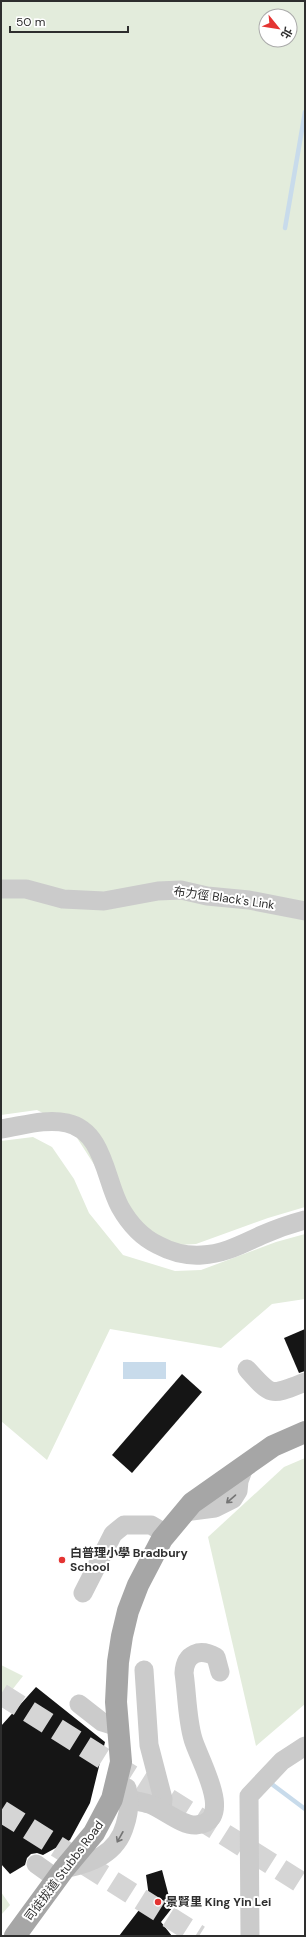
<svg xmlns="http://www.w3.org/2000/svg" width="306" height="1937" font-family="'DM Sans','Noto Sans TC',sans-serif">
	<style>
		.green { fill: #e3ecdc; fill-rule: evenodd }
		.water { fill: #c8dbeb }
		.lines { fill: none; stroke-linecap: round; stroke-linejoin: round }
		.stream { stroke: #c8dbeb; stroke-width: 4.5 }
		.building { fill: #151515 }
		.highway-tunnel { stroke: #d5d5d5; stroke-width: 22; stroke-dasharray: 22 11; stroke-linecap: butt }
		.minor { stroke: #cbcbcb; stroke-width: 19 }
		.major { stroke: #a6a6a6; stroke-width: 22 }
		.oneway { stroke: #757575 }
		.poi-dot { fill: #e43432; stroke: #fff; stroke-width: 1.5 }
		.labels { text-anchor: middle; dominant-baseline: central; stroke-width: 4; stroke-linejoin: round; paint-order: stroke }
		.street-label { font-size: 12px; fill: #2e2e2e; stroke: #fff }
		.poi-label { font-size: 12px; font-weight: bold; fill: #2e2e2e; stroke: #fff; text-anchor: start }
	</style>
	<rect width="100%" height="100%" fill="#fff"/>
	<g class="green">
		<path d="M 1,1 L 305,1 L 305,1207 L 268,1218 L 196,1244 L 178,1245 L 138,1233 L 70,1127 L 37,1110 L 1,1115 ZM 266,16 L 290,16 L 290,40 L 266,40 Z"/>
		<path d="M 33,1137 L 52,1147 L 74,1179 L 89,1213 L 123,1255 L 175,1271 L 201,1270 L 276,1242 L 305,1234 L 305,1299 L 272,1304 L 221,1348 L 110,1329 L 47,1460 L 1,1421 L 1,1141 Z"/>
		<path d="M 305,1458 L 305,1704 L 256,1746 L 208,1537 L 284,1467 Z"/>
		<path d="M 1,1665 L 23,1676 L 1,1704 Z"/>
		<path d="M 1,1892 L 10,1905 L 1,1915 Z"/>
	</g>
	<rect class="water" x="123" y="1362" width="43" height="17"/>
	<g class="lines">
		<g class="stream">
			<path d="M 285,228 L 305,112"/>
			<path d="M 269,1779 L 273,1785 L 305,1809"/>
		</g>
	</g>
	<g class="building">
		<path d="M 305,1329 L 305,1371 L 299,1373 L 284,1338 Z"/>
		<path d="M 182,1374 L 202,1392 L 132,1473 L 112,1455 Z"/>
		<path d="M 36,1687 L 105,1742 L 90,1803 L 70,1840 L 43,1855 L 37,1853 L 31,1854 L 27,1858 L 25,1865 L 10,1874 L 1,1864 L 1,1726 Z"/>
		<path d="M 162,1870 L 172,1908 L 161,1922 L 172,1936 L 119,1936 L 149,1897 L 146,1875 Z"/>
	</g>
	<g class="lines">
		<g class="highway-tunnel">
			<path d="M 1,1694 L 305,1885"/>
			<path d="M 1,1811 L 199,1936"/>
		</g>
		<g class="minor">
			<path d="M 1,889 L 26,889 L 63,899 L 104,901 L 158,891 L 181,890 L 207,896 L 249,900 L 305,911"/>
			<path d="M 1,1129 C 22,1126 46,1118 67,1123 C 104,1131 105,1180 120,1207 C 129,1223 141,1237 158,1245 C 171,1252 187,1256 202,1255 C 224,1254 242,1244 262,1235 C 276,1229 290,1224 305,1220"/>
			<path d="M 247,1369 C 272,1397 270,1396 305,1382"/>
			<path d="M 184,1512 L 215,1508 L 233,1499 L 238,1491 L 239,1481 L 245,1465"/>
			<path d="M 83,1593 L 113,1534 L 124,1525 L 151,1525 L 166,1534"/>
			<path d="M 144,1670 L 149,1745 L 163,1799 L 162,1810"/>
			<path d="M 79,1704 L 102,1722 L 118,1727"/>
			<path d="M 128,1799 C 135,1801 143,1802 149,1804 C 163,1809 182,1826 196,1825 C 237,1822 198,1758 193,1739 C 187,1719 187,1693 184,1673 C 185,1653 200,1648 216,1657 L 220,1672"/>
			<path d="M 36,1864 L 57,1879"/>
			<path d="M 64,1869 C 92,1863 117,1854 125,1825 C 129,1813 130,1800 127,1788"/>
			<path d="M 250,1936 L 249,1796 L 282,1761 L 305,1746"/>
		</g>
		<path class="major" d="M 15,1936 L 64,1869 L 94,1833 L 112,1799 L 121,1762 L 116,1702 L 118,1662 L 122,1636 L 128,1611 L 138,1585 L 162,1539 L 192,1503 L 273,1446 L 305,1432"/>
	</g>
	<defs><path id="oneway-shaft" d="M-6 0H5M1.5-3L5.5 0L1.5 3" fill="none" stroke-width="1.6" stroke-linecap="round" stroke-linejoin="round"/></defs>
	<g class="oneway">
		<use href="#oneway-shaft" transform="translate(231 1499) rotate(139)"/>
		<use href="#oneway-shaft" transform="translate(120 1837) rotate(119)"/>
	</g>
	<g class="poi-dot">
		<circle cx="62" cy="1560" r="4"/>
		<circle cx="158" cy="1902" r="4"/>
	</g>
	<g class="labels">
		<g class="street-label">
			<text transform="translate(224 898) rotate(8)">布力徑 Black's Link</text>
			<text transform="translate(64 1871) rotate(-53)">司徒拔道 Stubbs Road</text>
		</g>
		<g class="poi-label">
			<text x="70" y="1553">白普理小學 Bradbury<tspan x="70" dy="14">School</tspan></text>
			<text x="166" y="1902">景賢里 King Yin Lei</text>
		</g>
	</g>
	<rect width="306" height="1937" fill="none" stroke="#2e2e2e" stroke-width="4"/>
	<g transform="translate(278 28) rotate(120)"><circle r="19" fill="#ffffff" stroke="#ababab"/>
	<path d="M0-3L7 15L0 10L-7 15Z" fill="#e43432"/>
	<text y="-6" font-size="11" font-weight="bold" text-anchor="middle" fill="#2e2e2e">北</text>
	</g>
	<path d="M10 26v6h118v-6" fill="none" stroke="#2e2e2e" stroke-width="2"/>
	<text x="16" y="26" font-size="12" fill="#2e2e2e" stroke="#ffffff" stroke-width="3" paint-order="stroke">50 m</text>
</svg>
